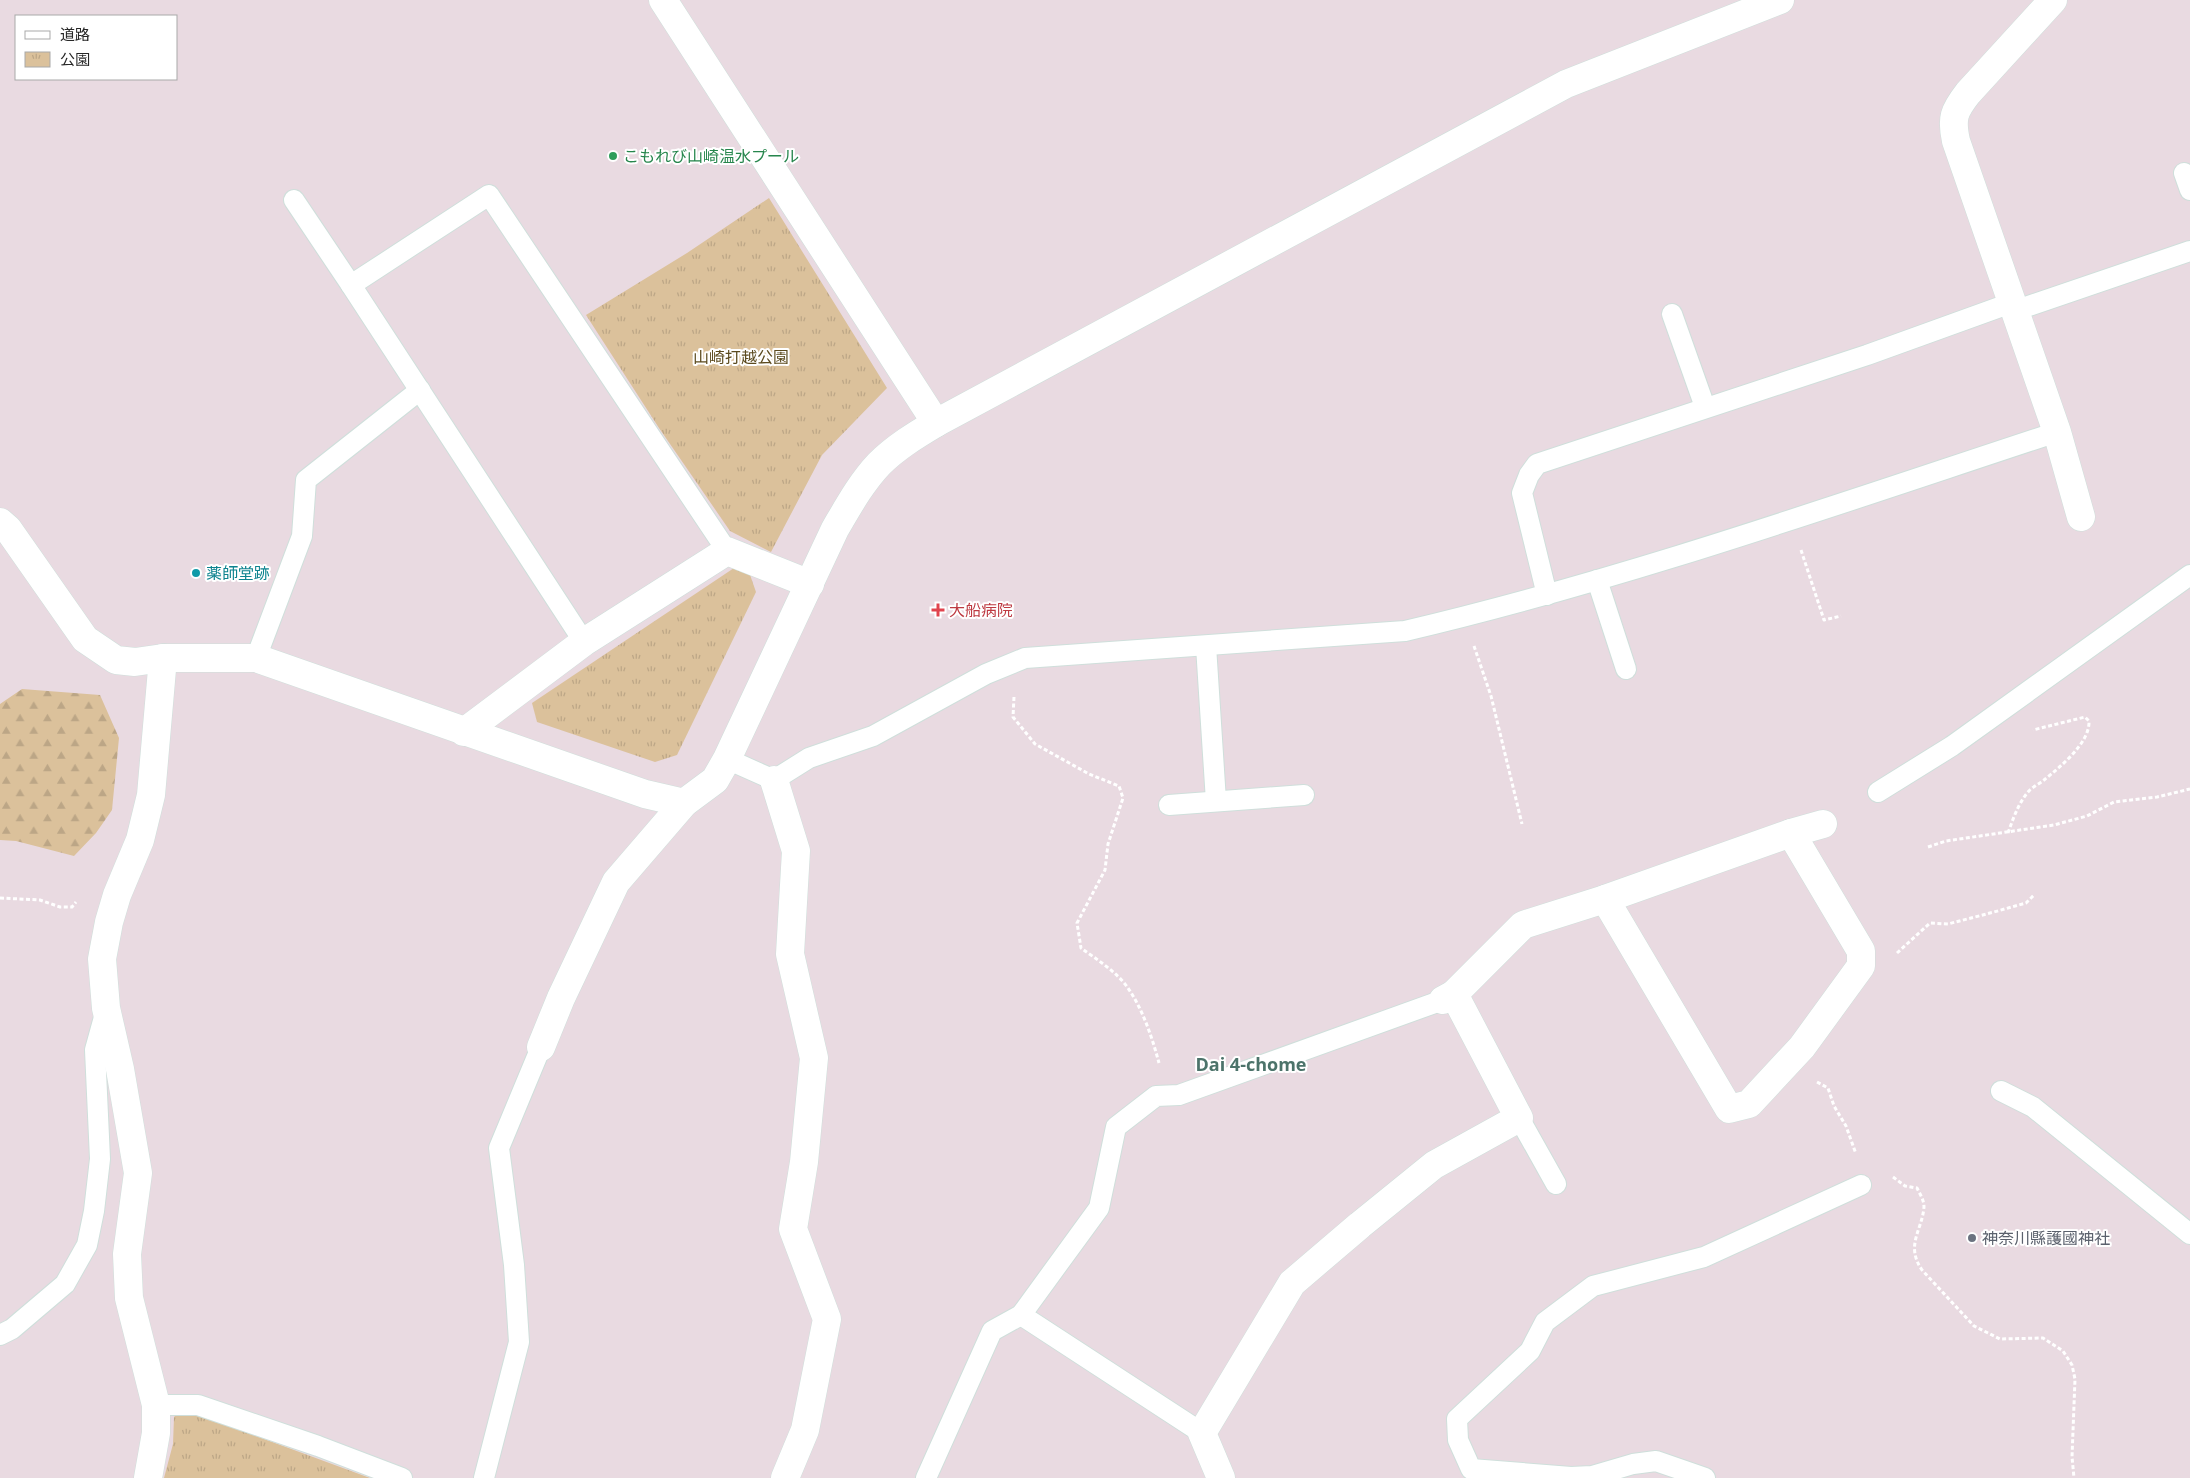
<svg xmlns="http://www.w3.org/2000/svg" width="2190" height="1478" font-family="'Open Sans','Noto Sans JP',sans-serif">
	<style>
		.forest { fill: url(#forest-firs) }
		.park { fill: url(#park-tufts) }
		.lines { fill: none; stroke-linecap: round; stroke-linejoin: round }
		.service-casing { stroke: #cfdfdb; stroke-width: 22 }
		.minor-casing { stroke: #cfdfdb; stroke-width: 29 }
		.path { stroke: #fff; stroke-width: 3; stroke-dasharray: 4 2.5; stroke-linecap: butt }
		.service { stroke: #fff; stroke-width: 20 }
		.minor { stroke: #fff; stroke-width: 28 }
		.leisure-dot { fill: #2e9e5b; stroke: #fff; stroke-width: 2 }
		.culture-dot { fill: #0f9aa8; stroke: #fff; stroke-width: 2 }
		.health-dot { fill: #e0444e; stroke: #fff; stroke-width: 2 }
		.worship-dot { fill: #6b7280; stroke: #fff; stroke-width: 2 }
		.labels { text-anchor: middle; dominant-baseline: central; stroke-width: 4; stroke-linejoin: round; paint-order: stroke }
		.leisure-label { font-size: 16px; fill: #27864d; stroke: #fff; text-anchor: start }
		.park-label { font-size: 16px; fill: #5c4b1f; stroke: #fff }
		.culture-label { font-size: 16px; fill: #0d838f; stroke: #fff; text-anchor: start }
		.health-label { font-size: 16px; fill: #be3a42; stroke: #fff; text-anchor: start }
		.worship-label { font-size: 16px; fill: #5b616d; stroke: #fff; text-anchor: start }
		.neighbourhood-label { font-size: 18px; font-weight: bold; fill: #4c736a; stroke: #fff }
	</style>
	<defs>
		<pattern id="forest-firs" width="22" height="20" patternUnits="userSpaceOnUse" patternTransform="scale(1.25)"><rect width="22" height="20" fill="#dbc19b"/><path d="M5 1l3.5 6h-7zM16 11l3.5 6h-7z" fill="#bca686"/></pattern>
		<pattern id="park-tufts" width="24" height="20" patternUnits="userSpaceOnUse" patternTransform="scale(1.25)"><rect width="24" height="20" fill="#dbc19b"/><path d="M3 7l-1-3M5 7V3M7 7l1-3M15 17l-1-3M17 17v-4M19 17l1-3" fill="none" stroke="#bca686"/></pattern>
	</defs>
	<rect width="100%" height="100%" fill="#e9dae1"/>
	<path class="forest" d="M 22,689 L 100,695 L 119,738 L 112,810 L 96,833 L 74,856 L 16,841 L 0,840 L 0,704 Z"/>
	<g class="park">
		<path d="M 769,198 L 887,388 L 822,455 L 771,552 L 730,531 L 659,428 L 586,315 L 687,253 Z"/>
		<path d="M 737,566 L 748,569 L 756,592 L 677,755 L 655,762 L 537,722 L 532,703 Z"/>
		<path d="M 183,1409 L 370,1478 L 164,1478 L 173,1444 L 174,1417 Z"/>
	</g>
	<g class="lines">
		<g class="service-casing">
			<g id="service">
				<path d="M 2184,173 L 2190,190"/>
				<path d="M 294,200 L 351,285"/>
				<path d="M 2014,311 L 2190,251"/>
				<path d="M 1672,314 L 1705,407"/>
				<path d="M 1597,580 L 1626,669"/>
				<path d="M 1547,595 L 1522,493 L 1529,475 L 1537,464 L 1867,355 L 2011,303"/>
				<path d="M 584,642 L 351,285 L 489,195 L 727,551"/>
				<path d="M 1206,646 L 1216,801"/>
				<path d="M 256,658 L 302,536 L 306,480 L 420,390"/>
				<path d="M 727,759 L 774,780 L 809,758 L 873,736 L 986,674 L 1025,658 L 1405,631 C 1626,579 1841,503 2057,432"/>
				<path d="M 1878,792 L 1952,746 L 2190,575"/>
				<path d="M 1169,805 L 1304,795"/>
				<path d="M 2001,1091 L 2033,1107 L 2190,1234"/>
				<path d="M 1519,1118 L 1556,1184"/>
				<path d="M 1021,1315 L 1202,1433"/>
				<path d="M 0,1335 L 12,1329 L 65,1284 L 87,1245 L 94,1211 L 100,1159 L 95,1050 L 106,1010"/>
				<path d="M 156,1405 L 198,1405 L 318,1446 L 402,1478"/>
				<path d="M 484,1478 L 519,1342 L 514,1265 L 499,1148 L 541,1047"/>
				<path d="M 926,1478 L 992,1331 L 1021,1315 L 1099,1208 L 1116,1127 L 1156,1096 L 1179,1095 L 1443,1000"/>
				<path d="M 1705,1478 L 1656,1461 L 1633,1464 L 1592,1476 L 1571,1477 L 1471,1469 L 1458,1440 L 1457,1419 L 1530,1351 L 1545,1322 L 1593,1286 L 1704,1257 L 1861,1185"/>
			</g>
		</g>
		<g class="minor-casing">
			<g id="minor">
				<path d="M 663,0 L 936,423"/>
				<path d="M 2053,0 L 1968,93 C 1954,111 1951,118 1956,141 L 2057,432 L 2081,517"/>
				<path d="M 0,522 L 8,529 L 85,639 L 116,660 L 135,662 L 163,658 L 256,658 L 645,794 L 684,803"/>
				<path d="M 464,732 L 584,642 L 727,551 L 810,584"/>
				<path d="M 774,780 L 796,851 L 790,954 L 814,1058 L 804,1162 L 793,1229 L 827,1319 L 805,1430 L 785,1478"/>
				<path d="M 1605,899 L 1729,1109 L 1749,1104 L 1802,1047 L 1861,966 L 1861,951 L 1791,833"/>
				<path d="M 1443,1000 L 1454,994 L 1523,925 L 1605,899 L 1791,833 L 1823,824"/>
				<path d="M 541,1047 L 561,998 L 616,882 L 684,803 L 715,780 L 727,759 L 835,529 C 848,507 861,483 879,464 C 896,447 916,435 936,423 L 1566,84 L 1780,0"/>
				<path d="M 148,1478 L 156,1433 L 156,1405 L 129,1298 L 127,1254 L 138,1173 L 120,1069 L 106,1008 L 102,959 L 109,922 L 117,895 L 140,840 L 151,795 L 163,658"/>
				<path d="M 1221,1478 L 1202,1433 L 1292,1283 L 1360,1225 L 1434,1165 L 1519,1118 L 1454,994"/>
			</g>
		</g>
		<g class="path">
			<path d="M 1801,550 L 1824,620 L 1841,616"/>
			<path d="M 1474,646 L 1491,696 L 1522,824"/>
			<path d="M 1014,697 L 1013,717 L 1035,744 L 1089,774 L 1119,786 L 1123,798 L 1108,844 L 1105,870 L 1077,923 L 1081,948 C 1095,958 1118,973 1128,988 C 1143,1010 1152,1037 1159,1063"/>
			<path d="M 2008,833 C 2013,819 2018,804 2028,792 C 2032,787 2039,784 2044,780 C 2060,767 2090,743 2089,721 L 2085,717 L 2033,730"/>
			<path d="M 1928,847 L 1946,841 L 2054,825 L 2087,816 L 2114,802 L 2157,797 L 2190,789"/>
			<path d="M 0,898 L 40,900 L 60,907 L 72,907 L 76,902"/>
			<path d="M 1897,953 L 1930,923 L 1948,924 L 1994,912 L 2026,903 L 2034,895"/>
			<path d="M 1817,1082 L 1828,1088 L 1834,1106 L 1846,1126 L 1856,1154"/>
			<path d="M 1893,1177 L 1905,1186 L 1917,1188 C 1920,1194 1924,1200 1924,1207 C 1922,1231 1905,1245 1922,1270 L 1974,1326 L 2000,1339 L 2043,1338 L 2063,1351 L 2072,1365 L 2075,1379 L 2072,1457 L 2074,1478"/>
		</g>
		<use href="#service" class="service"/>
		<use href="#minor" class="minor"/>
	</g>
	<circle class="leisure-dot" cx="613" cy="156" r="5"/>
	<circle class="culture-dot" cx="196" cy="573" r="5"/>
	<path class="health-dot" d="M935.5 602.5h5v5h5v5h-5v5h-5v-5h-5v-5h5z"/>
	<circle class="worship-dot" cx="1972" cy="1238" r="5"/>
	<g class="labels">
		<g class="leisure-label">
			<text x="623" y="156">こもれび山崎温水プール</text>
		</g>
		<g class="park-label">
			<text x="741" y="357">山崎打越公園</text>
		</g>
		<g class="culture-label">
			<text x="206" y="573">薬師堂跡</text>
		</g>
		<g class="health-label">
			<text x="949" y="610">大船病院</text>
		</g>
		<g class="worship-label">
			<text x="1982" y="1238">神奈川縣護國神社</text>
		</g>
		<g class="neighbourhood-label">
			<text x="1251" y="1064">Dai 4-chome</text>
		</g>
	</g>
	<rect x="15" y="15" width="162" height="65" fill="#ffffff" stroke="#a9a9a9"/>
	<rect x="25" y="31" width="25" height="8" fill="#ffffff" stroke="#a9a9a9"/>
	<text x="60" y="40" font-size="15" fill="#272727">道路</text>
	<rect x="25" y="52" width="25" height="15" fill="url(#park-tufts)" stroke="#a9a9a9"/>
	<text x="60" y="65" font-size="15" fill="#272727">公園</text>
</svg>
